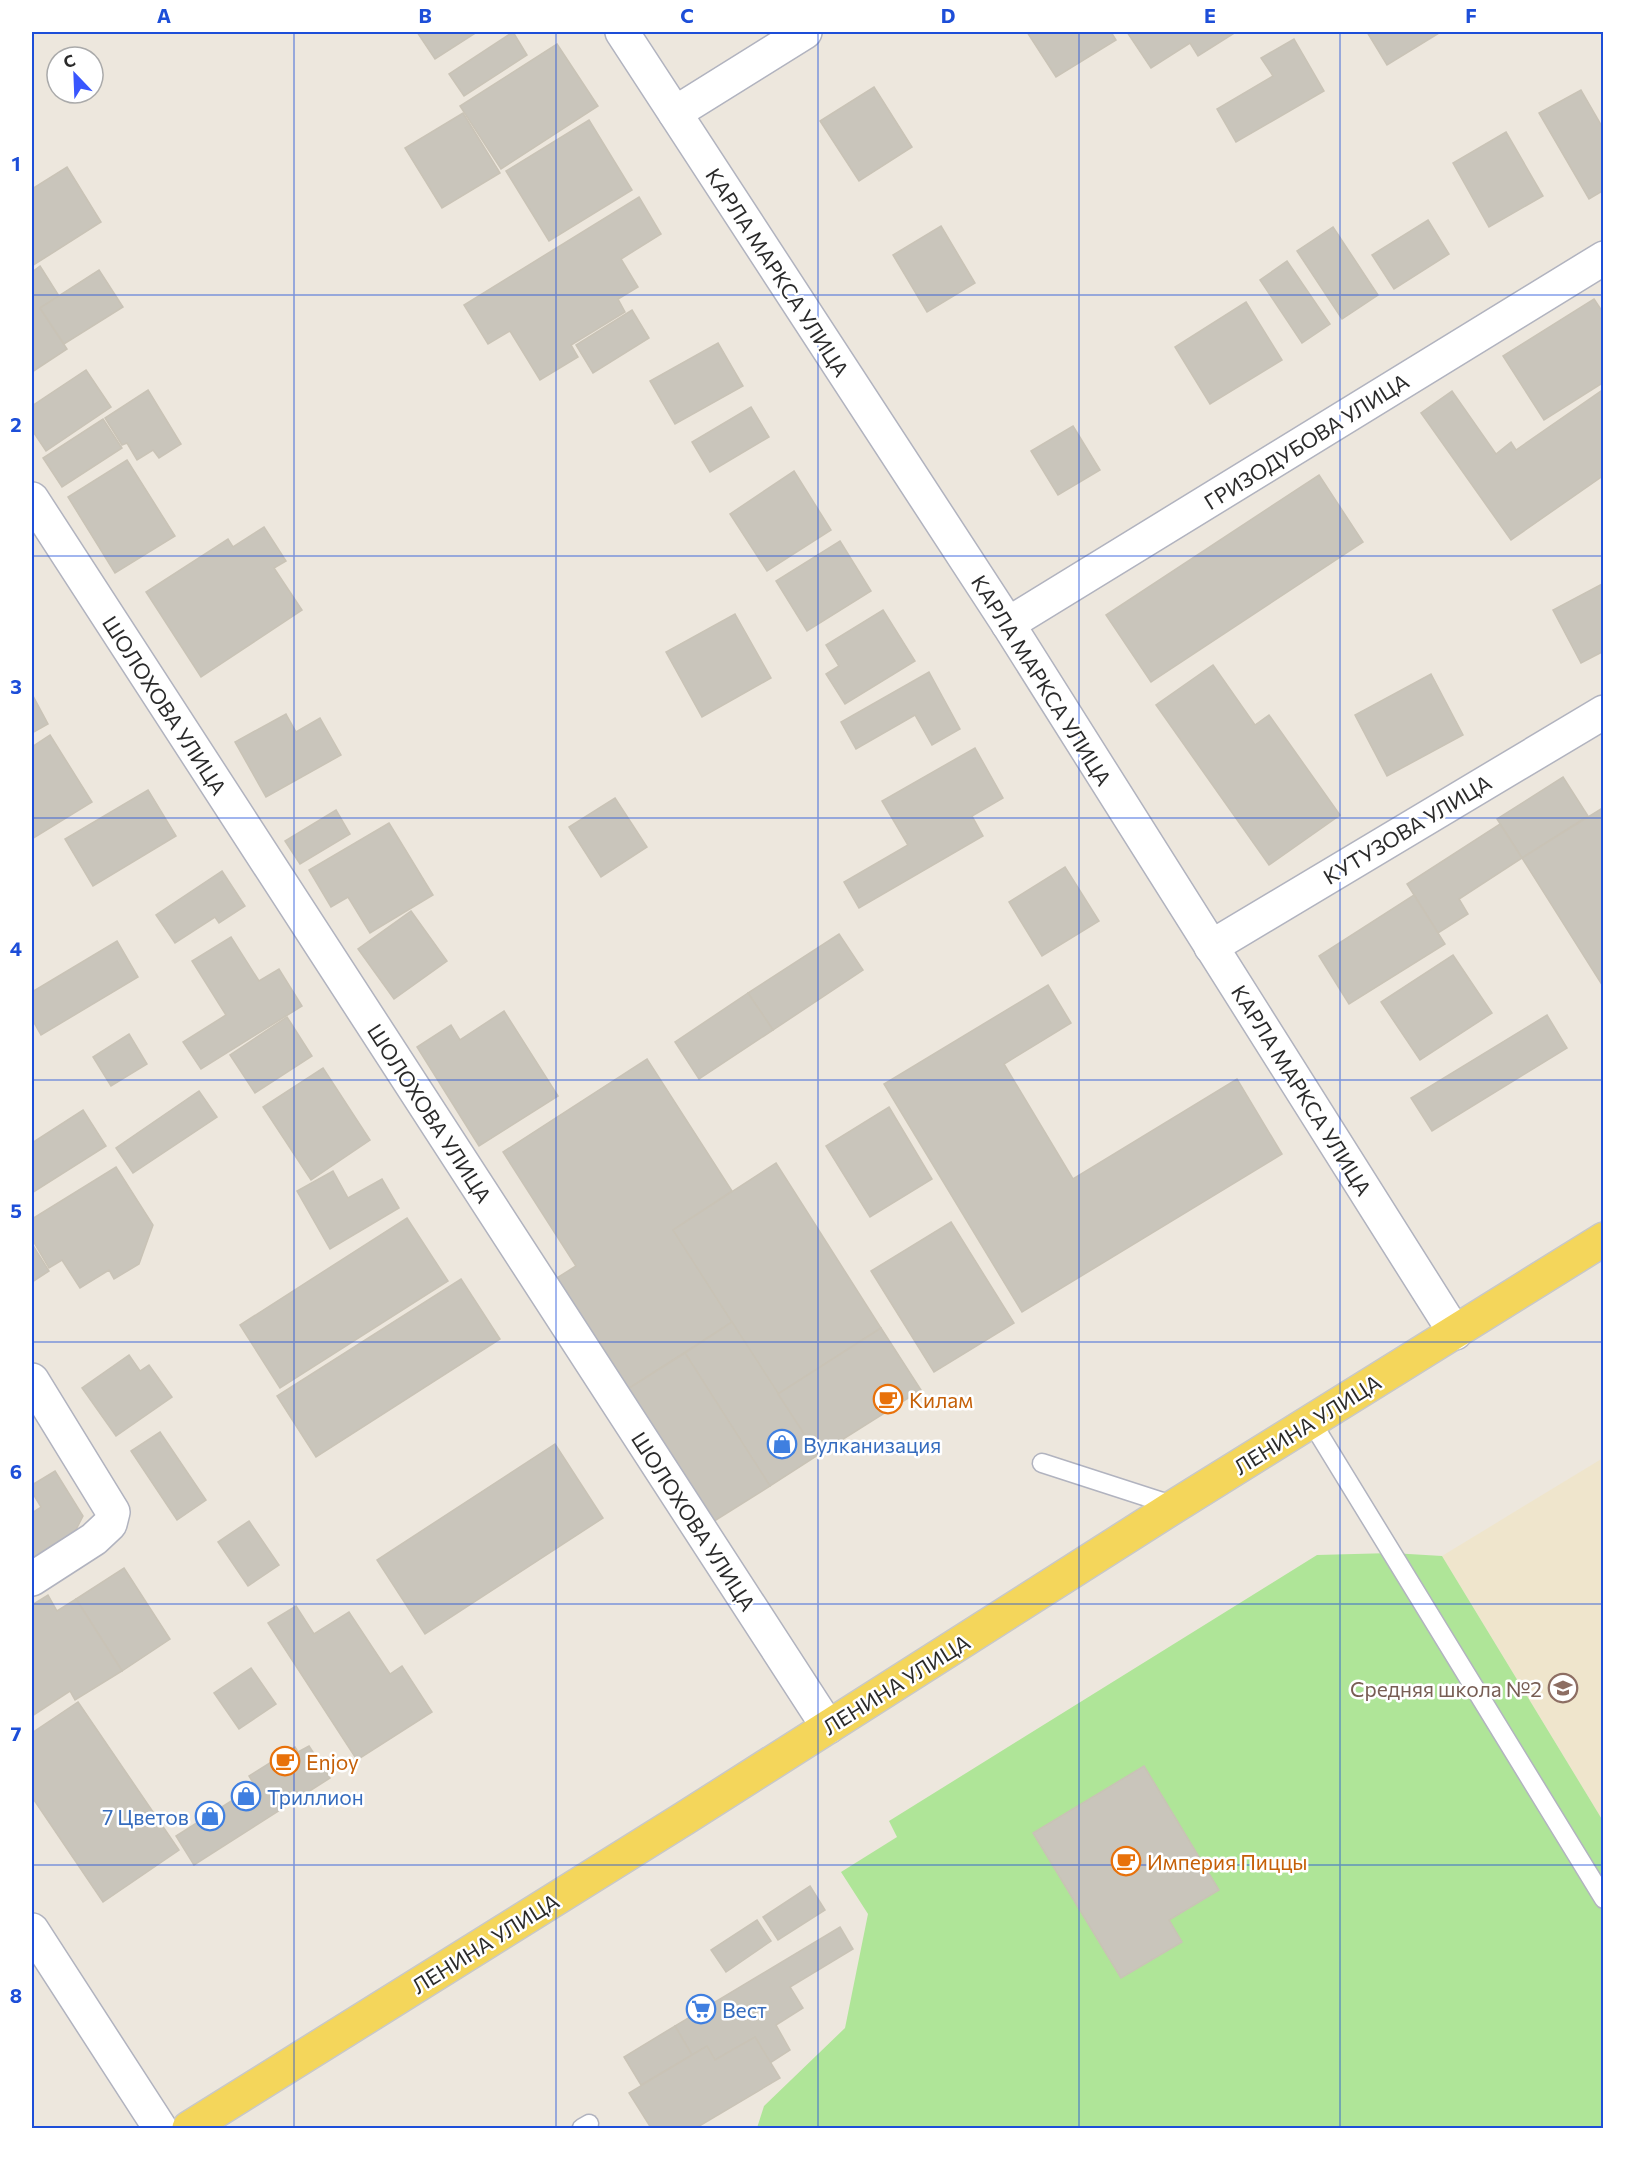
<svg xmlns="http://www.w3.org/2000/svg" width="1635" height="2160" font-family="Commissioner,sans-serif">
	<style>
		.education { fill: #efe5cc }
		.green { fill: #afe598 }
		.building { fill: #c9c5bb; stroke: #c9c3b6; stroke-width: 1.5 }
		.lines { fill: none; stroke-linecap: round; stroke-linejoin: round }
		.service-casing { stroke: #b1b3bf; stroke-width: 21 }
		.minor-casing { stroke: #b1b3bf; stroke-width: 36 }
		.primary-casing { stroke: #c8c8c8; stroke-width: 36 }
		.service { stroke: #fff; stroke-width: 18 }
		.minor { stroke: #fff; stroke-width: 33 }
		.primary { stroke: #f4d65b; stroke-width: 33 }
		.grid { fill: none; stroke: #1d4ed8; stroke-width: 1.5; stroke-opacity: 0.55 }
		.labels { text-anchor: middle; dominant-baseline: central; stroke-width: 5; stroke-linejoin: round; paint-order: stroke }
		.street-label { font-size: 21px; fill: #2b2b2b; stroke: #fff }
		.food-label { font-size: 21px; fill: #c56008; stroke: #fff; text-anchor: start }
		.shop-label { font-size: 21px; fill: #366cbe; stroke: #fff; text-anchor: start }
		.education-label { font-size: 21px; fill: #785e54; stroke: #fff; text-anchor: end }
		.neatline { fill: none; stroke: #1d4ed8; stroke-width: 2 }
		.grid-label { font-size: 20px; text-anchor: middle; font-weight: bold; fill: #1d4ed8 }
	</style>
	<rect width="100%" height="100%" fill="#ede7dd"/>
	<path class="education" d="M 1603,1458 L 1603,1821 L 1442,1556 Z"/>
	<path class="green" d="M 1392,1553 L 1442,1556 L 1603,1821 L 1603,2128 L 757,2128 L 764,2106 L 845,2028 L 868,1914 L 841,1872 L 897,1837 L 889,1821 L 1317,1555 Z"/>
	<g class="building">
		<path d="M 417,32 L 477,32 L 435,59 Z"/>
		<path d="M 513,32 L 527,55 L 464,96 L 449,74 Z"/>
		<path d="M 1027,32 L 1111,32 L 1116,40 L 1056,77 Z"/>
		<path d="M 1127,32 L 1236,32 L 1198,56 L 1190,43 L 1151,68 Z"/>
		<path d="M 1367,32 L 1438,32 L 1439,33 L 1387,65 Z"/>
		<path d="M 1294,39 L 1324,91 L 1236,142 L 1217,109 L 1273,76 L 1261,58 Z"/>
		<path d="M 557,44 L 598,106 L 501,169 L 460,106 Z"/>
		<path d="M 874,87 L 912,147 L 859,181 L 820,121 Z"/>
		<path d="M 1581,90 L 1604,130 L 1604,190 L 1589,199 L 1539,113 Z"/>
		<path d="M 463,113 L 500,173 L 442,208 L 405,148 Z"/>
		<path d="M 589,120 L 632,190 L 549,241 L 506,171 Z"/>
		<path d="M 1506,132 L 1543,196 L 1489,227 L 1453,163 Z"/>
		<path d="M 67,167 L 101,222 L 32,266 L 32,189 Z"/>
		<path d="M 639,197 L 661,234 L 621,259 L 638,287 L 618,299 L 625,312 L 571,345 L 578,357 L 540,380 L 510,331 L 488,344 L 464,305 Z"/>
		<path d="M 1428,220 L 1449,254 L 1394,289 L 1372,255 Z"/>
		<path d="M 941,226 L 975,283 L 927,312 L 893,255 Z"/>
		<path d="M 1333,227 L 1378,295 L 1342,319 L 1297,251 Z"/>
		<path d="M 1287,261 L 1330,324 L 1302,343 L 1260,280 Z"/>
		<path d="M 40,266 L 59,296 L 40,308 L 67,349 L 32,372 L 32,272 Z"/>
		<path d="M 99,270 L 123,307 L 64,344 L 40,308 Z"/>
		<path d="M 1594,299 L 1604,314 L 1604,382 L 1544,420 L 1503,356 Z"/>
		<path d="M 1246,302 L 1282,360 L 1210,404 L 1175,347 Z"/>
		<path d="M 632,310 L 649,338 L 593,373 L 576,345 Z"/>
		<path d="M 718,343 L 743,386 L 675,424 L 650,381 Z"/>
		<path d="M 86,370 L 111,407 L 46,451 L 32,430 L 32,406 Z"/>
		<path d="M 1604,389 L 1604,475 L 1511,540 L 1421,413 L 1452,391 L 1496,454 L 1511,442 L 1516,450 Z"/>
		<path d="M 148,390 L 181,444 L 159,458 L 153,450 L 137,460 L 127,443 L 122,445 L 105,418 Z"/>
		<path d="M 751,407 L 769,437 L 710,472 L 692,442 Z"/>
		<path d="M 103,419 L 122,448 L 62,487 L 43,458 Z"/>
		<path d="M 1073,426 L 1100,470 L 1058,495 L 1031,451 Z"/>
		<path d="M 127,460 L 175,536 L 115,573 L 68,497 Z"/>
		<path d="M 794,471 L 831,530 L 767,571 L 730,514 Z"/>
		<path d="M 1319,475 L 1363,542 L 1151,682 L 1106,615 Z"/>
		<path d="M 264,527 L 286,561 L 274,568 L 302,610 L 201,677 L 146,592 L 228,539 L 233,547 Z"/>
		<path d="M 840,541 L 871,591 L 807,631 L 776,581 Z"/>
		<path d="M 1604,583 L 1604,651 L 1581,663 L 1553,610 Z"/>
		<path d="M 883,610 L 915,661 L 845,704 L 826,674 L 839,666 L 826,645 Z"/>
		<path d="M 735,614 L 771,678 L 702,717 L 666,652 Z"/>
		<path d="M 1213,665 L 1255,725 L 1269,715 L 1340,815 L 1269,865 L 1156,705 Z"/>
		<path d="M 929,672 L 960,729 L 932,745 L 915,715 L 856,749 L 841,722 Z"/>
		<path d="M 1431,674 L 1463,735 L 1387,776 L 1355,715 Z"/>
		<path d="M 32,694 L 48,724 L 32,733 Z"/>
		<path d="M 286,714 L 296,732 L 320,718 L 341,755 L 266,797 L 235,742 Z"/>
		<path d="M 50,735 L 92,802 L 32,839 L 32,747 Z"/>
		<path d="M 975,748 L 1003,798 L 972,816 L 983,836 L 859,908 L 844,882 L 908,845 L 882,801 Z"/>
		<path d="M 1563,777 L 1588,816 L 1522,858 L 1497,819 Z"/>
		<path d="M 148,790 L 176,836 L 93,886 L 65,839 Z"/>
		<path d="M 615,798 L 647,847 L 601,877 L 569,827 Z"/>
		<path d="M 1604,807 L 1604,988 L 1522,858 Z"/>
		<path d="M 336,810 L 350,834 L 300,864 L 285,841 Z"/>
		<path d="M 389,823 L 433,895 L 370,933 L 348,897 L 331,907 L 309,870 Z"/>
		<path d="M 1500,824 L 1522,858 L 1459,899 L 1468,914 L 1438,933 L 1407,884 Z"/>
		<path d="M 1065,867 L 1099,921 L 1042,956 L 1009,902 Z"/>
		<path d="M 222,871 L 245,906 L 219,923 L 215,917 L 175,943 L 156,915 Z"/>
		<path d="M 1414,895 L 1445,944 L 1349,1004 L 1319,956 Z"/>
		<path d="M 411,911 L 447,961 L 394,999 L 358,949 Z"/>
		<path d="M 839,934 L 863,970 L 773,1030 L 748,993 Z"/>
		<path d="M 231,937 L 259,981 L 279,969 L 302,1006 L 201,1069 L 183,1042 L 226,1015 L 192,961 Z"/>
		<path d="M 117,941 L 138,977 L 41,1035 L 32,1019 L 32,992 Z"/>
		<path d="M 1453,955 L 1492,1013 L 1420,1060 L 1381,1002 Z"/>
		<path d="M 1048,985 L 1071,1023 L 1004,1064 L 1073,1179 L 1237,1079 L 1282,1154 L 1022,1312 L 884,1084 Z"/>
		<path d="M 748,993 L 773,1030 L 699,1079 L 675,1042 Z"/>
		<path d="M 504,1011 L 558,1096 L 479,1146 L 417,1047 L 451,1025 L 460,1040 Z"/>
		<path d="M 1547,1015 L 1567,1048 L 1432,1131 L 1411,1098 Z"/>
		<path d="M 287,1017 L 312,1056 L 255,1093 L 230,1055 Z"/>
		<path d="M 129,1034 L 147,1064 L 111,1086 L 93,1057 Z"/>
		<path d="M 647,1059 L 732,1191 L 673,1230 L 732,1322 L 623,1392 L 552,1281 L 576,1266 L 503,1152 Z"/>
		<path d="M 323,1068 L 370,1140 L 311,1180 L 263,1107 Z"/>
		<path d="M 199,1091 L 217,1117 L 133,1173 L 116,1148 Z"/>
		<path d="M 889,1107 L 932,1179 L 870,1217 L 826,1146 Z"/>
		<path d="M 83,1110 L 106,1146 L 32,1193 L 32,1143 Z"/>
		<path d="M 776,1163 L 881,1328 L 778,1394 L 673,1230 Z"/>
		<path d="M 116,1167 L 153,1225 L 139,1264 L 114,1279 L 109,1270 L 80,1288 L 62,1260 L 49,1268 L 32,1239 L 32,1219 Z"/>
		<path d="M 333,1171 L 348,1198 L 382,1179 L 399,1208 L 330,1249 L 297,1191 Z"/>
		<path d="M 407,1218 L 448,1281 L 280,1388 L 240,1325 Z"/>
		<path d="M 951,1222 L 1014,1323 L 934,1372 L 871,1271 Z"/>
		<path d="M 32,1244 L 49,1271 L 32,1282 Z"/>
		<path d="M 461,1279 L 500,1339 L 316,1457 L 277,1396 Z"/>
		<path d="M 732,1322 L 818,1455 L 770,1486 L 685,1353 Z"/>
		<path d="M 881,1328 L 921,1390 L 818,1455 L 778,1394 Z"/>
		<path d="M 685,1353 L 770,1486 L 708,1525 L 623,1392 Z"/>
		<path d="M 129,1355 L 140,1371 L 149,1365 L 172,1397 L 116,1436 L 82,1388 Z"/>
		<path d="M 160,1432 L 206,1500 L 177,1520 L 131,1451 Z"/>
		<path d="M 555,1444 L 603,1518 L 425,1634 L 377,1560 Z"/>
		<path d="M 55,1471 L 83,1516 L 66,1549 L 32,1571 L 32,1513 L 41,1507 L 32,1492 L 32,1485 Z"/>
		<path d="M 249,1521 L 279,1565 L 248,1586 L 218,1542 Z"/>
		<path d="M 124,1568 L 170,1639 L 122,1671 L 76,1599 Z"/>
		<path d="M 48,1595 L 57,1611 L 76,1599 L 122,1671 L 75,1700 L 70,1691 L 32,1716 L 32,1605 Z"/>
		<path d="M 296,1606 L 314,1634 L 349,1612 L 390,1674 L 402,1666 L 432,1712 L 357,1760 L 268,1623 Z"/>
		<path d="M 251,1668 L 276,1704 L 239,1729 L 214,1693 Z"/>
		<path d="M 78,1702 L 179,1850 L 103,1902 L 32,1797 L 32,1733 Z"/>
		<path d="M 309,1746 L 330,1778 L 194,1865 L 176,1836 L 255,1786 L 249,1776 L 295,1747 L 298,1752 Z"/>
		<path d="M 1144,1766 L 1219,1890 L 1169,1920 L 1182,1942 L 1121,1978 L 1033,1833 Z"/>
		<path d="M 810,1886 L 825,1910 L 778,1940 L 763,1917 Z"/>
		<path d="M 757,1920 L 771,1941 L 726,1972 L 711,1950 Z"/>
		<path d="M 840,1927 L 853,1949 L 790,1987 L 803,2008 L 776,2025 L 790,2050 L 770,2063 L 755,2037 L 715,2060 L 707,2046 L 692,2055 L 675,2026 Z"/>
		<path d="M 675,2026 L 692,2055 L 641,2085 L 624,2057 Z"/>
		<path d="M 755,2037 L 780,2078 L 696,2128 L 651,2128 L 629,2093 L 707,2046 L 715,2060 Z"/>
	</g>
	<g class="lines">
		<g class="service-casing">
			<g id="service">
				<path d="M 1311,1421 L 1604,1899"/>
				<path d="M 1042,1463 L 1175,1506"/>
				<path d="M 582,2128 L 589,2124"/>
			</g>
		</g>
		<g class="minor-casing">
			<g id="minor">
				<path d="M 622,32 L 1008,624 L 1455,1333"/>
				<path d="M 675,113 L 805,32"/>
				<path d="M 32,499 L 828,1727"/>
				<path d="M 1008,624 L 1604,258"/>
				<path d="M 1211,947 L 1604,712"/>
				<path d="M 32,1380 L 113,1512 L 110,1524 L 94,1539 L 32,1579"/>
				<path d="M 32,1930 L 160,2128"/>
			</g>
		</g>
		<g class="primary-casing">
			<path id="primary" d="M 189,2128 L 685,1818 L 1175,1506 L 1604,1239"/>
		</g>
		<use href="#service" class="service"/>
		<use href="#minor" class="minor"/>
		<use href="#primary" class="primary"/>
	</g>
	<path class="grid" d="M 294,32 L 294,2128M 556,32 L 556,2128M 818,32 L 818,2128M 1079,32 L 1079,2128M 1340,32 L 1340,2128M 32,295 L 1604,295M 32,556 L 1604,556M 32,818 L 1604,818M 32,1080 L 1604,1080M 32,1342 L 1604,1342M 32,1604 L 1604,1604M 32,1865 L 1604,1865"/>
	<defs>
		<g id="cafe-ring" transform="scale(1.5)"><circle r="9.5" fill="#fff" stroke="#e8710a" stroke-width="1.5"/><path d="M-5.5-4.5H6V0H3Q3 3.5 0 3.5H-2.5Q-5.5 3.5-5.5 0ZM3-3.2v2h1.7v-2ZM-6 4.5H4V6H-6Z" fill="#e8710a"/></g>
		<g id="shop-ring" transform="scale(1.5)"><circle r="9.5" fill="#fff" stroke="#3f7fe0" stroke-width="1.5"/><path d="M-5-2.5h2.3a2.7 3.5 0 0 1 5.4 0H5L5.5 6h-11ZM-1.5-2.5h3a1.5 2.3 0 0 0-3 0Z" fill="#3f7fe0"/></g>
		<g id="school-ring" transform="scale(1.5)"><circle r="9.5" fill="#fff" stroke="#8d6e63" stroke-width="1.5"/><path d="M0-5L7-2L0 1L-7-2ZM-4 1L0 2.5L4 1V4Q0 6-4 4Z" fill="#8d6e63"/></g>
		<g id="supermarket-ring" transform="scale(1.5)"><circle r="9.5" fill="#fff" stroke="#3f7fe0" stroke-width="1.5"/><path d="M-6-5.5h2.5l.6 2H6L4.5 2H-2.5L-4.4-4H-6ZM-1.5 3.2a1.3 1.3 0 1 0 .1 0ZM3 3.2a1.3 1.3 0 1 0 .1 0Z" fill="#3f7fe0"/></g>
	</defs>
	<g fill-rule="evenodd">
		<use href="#cafe-ring" x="888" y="1399"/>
		<use href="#shop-ring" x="782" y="1444"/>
		<use href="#school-ring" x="1563" y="1688"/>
		<use href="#cafe-ring" x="285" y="1761"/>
		<use href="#shop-ring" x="246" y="1796"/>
		<use href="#shop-ring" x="210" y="1816"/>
		<use href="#cafe-ring" x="1126" y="1861"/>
		<use href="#supermarket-ring" x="701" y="2009"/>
	</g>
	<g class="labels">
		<g class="street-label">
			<text transform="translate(778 272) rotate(57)">КАРЛА МАРКСА УЛИЦА</text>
			<text transform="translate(1306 441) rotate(-32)">ГРИЗОДУБОВА УЛИЦА</text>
			<text transform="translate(1042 680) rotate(58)">КАРЛА МАРКСА УЛИЦА</text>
			<text transform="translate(165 705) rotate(57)">ШОЛОХОВА УЛИЦА</text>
			<text transform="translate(1407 829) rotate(-31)">КУТУЗОВА УЛИЦА</text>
			<text transform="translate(1302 1090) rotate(58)">КАРЛА МАРКСА УЛИЦА</text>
			<text transform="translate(430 1113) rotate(57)">ШОЛОХОВА УЛИЦА</text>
			<text transform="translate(1307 1424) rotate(-32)">ЛЕНИНА УЛИЦА</text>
			<text transform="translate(694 1521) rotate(57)">ШОЛОХОВА УЛИЦА</text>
			<text transform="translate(896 1684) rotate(-32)">ЛЕНИНА УЛИЦА</text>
			<text transform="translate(485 1943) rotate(-32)">ЛЕНИНА УЛИЦА</text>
		</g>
		<g class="food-label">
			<text x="909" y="1399">Килам</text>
			<text x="306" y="1761">Enjoy</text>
			<text x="1147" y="1861">Империя Пиццы</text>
		</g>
		<g class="shop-label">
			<text x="803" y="1444">Вулканизация</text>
			<text x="267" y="1796">Триллион</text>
			<text x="189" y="1816" text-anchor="end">7 Цветов</text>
			<text x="722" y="2009">Вест</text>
		</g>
		<g class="education-label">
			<text x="1542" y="1688">Средняя школа №2</text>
		</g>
	</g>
	<rect width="1635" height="2160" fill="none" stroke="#ffffff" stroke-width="66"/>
	<g transform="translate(75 75) rotate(337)"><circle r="28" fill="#ffffff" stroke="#aaaaaa" stroke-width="1.5"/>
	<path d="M0-4.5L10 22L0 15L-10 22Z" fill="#3956fe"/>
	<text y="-9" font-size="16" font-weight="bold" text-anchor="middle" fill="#2b2b2b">С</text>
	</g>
	<rect x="33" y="33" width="1569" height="2094" class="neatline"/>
	<g class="grid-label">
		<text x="164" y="23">A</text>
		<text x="425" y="23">B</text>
		<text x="687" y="23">C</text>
		<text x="948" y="23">D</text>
		<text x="1210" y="23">E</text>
		<text x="1471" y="23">F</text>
		<text x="16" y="171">1</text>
		<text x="16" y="432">2</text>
		<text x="16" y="694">3</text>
		<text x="16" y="956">4</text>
		<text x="16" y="1218">5</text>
		<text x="16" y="1479">6</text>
		<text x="16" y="1741">7</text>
		<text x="16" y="2003">8</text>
	</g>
</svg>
